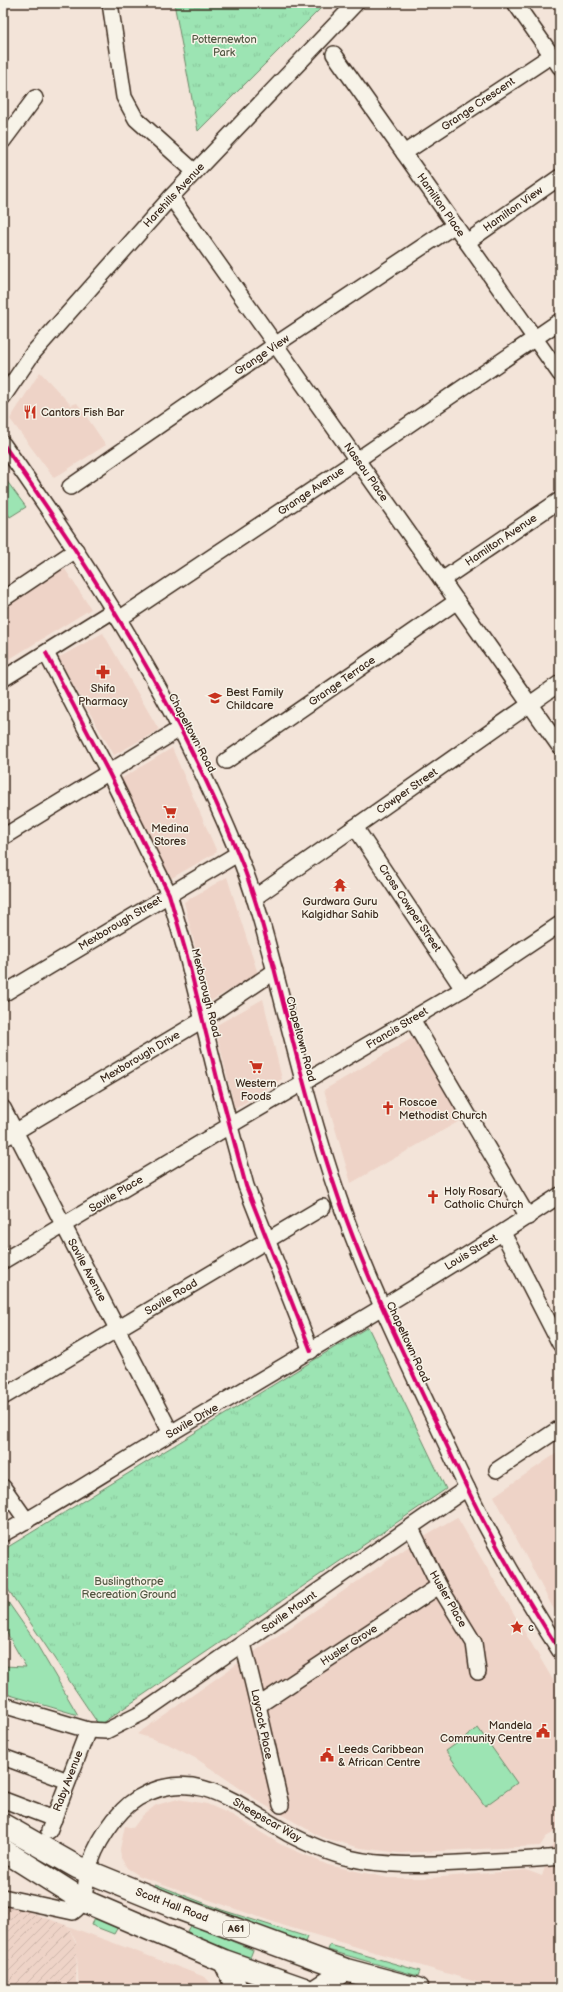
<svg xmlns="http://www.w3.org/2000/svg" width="563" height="1992" font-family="'Balsamiq Sans',sans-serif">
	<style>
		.built { fill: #eed3c7 }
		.industrial { fill: url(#industrial-furrows) }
		.green { fill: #9ce4b3; stroke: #6c8768 }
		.park { fill: url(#park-tufts); stroke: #6c8768 }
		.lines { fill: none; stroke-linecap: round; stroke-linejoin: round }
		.street-casing { stroke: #3b2a1e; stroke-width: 18 }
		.secondary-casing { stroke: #3b2a1e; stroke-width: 24 }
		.highway-casing { stroke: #3b2a1e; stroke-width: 25 }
		.street { stroke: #f7f3e8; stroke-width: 15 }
		.secondary { stroke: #f7f3e8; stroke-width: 21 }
		.highway { stroke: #f7f3e8; stroke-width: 22 }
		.cycleway-casing { stroke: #f7f3e8; stroke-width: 6 }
		.cycleway { stroke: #d6006c; stroke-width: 4 }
		.labels { text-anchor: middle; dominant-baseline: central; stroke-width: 3; stroke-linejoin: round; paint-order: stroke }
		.shield { fill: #f7f3e8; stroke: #73665b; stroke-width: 1 }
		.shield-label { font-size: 10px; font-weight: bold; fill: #3b2a1e }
		.park-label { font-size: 11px; fill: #535843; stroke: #f7f3e8 }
		.street-label { font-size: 11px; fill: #3b2a1e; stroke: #f7f3e8 }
		.poi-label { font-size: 11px; fill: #3b2a1e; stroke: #f7f3e8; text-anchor: start }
	</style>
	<defs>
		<pattern id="industrial-furrows" width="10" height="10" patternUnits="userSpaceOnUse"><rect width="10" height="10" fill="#eed3c7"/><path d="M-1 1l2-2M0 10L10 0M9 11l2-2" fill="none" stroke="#cdb5aa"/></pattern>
		<pattern id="park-tufts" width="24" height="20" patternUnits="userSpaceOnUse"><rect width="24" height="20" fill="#9ce4b3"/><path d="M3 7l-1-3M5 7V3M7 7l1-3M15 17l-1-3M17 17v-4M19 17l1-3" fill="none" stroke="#87c49a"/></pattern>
	</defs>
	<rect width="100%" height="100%" fill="#f3e4d9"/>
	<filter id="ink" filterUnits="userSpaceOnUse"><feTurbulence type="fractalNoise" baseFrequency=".025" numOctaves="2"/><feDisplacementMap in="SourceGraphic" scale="8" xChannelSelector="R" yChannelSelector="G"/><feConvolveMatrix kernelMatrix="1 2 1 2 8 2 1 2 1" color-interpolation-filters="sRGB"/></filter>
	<g filter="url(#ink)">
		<g class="built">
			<path d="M 40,372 L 71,405 L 77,403 L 106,445 L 54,478 L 10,419 Z"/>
			<path d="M 63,566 L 91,609 L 3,663 L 3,608 Z"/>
			<path d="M 103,633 L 159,730 L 114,755 L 58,658 Z"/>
			<path d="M 172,748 L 217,852 L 170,879 L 121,779 Z"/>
			<path d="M 227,877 L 258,974 L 209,1002 L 184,902 Z"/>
			<path d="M 263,999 L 282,1079 L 235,1109 L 215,1026 Z"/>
			<path d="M 414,1037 L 463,1119 L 351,1183 L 324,1090 Z"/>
			<path d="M 560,1451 L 560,1616 L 552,1606 L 494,1496 Z"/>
			<path d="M 457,1517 L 560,1692 L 560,1829 L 546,1837 L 540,1846 L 400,1853 L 361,1848 L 321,1837 L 263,1804 L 197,1759 L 168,1744 L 137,1734 L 257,1650 L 424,1536 Z"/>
			<path d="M 178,1799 L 207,1804 L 232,1815 L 280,1844 L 328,1865 L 388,1878 L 430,1878 L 526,1870 L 542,1876 L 554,1840 L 560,1837 L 560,1989 L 503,1989 L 490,1986 L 285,1926 L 140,1876 L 127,1868 L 121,1858 L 120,1849 L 125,1826 L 133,1828 L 142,1816 L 156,1805 Z"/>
			<path d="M 68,1926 L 205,1977 L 216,1989 L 79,1989 L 76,1942 Z"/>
		</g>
		<path class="industrial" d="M 3,1902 L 68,1926 L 77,1946 L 76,1982 L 79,1989 L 3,1989 Z"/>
		<g class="green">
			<path d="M 3,476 L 26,507 L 10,517 L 3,507 Z"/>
			<path d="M 3,1595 L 33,1638 L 78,1715 L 3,1693 L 3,1666 L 26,1667 L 3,1626 Z"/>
			<path d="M 478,1728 L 517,1783 L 485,1806 L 446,1751 Z"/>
			<path d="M 155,1884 L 222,1910 L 307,1937 L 305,1942 L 249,1924 L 154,1888 Z"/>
			<path d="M 94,1917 L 104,1917 L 118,1927 L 114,1934 L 91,1925 Z"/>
			<path d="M 191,1924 L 253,1950 L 248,1963 L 203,1942 L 187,1931 Z"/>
			<path d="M 330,1945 L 420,1971 L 418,1976 L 328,1950 Z"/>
		</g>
		<g class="park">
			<path d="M 174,3 L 326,3 L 198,131 Z"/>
			<path d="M 368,1327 L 446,1489 L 99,1725 L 3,1582 L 3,1550 Z"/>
		</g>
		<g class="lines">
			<g class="street-casing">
				<g id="street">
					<path d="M 110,3 L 124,97 L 136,119 L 195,172"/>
					<path d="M 515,3 L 560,67"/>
					<path d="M 334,54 L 560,374"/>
					<path d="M 3,141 L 35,98"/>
					<path d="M 404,153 L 552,55"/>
					<path d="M 171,197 L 560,747"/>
					<path d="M 467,242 L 560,177"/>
					<path d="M 3,397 L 33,353 L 171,197 L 356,3"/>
					<path d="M 3,444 C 94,572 177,705 237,851 C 257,898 269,949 282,999 C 299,1066 316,1133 339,1199 C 364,1271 397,1340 429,1408 C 448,1447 465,1486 485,1524 C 508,1567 533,1609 560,1651"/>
					<path d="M 70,487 L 275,345 L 455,225"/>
					<path d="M 442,580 L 560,500"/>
					<path d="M 3,599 L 76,550"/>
					<path d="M 119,619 L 357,460 L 560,321"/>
					<path d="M 46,653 L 109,773 L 169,894 L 187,956 L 217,1078 L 246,1186 L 311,1351"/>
					<path d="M 3,679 L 114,610"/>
					<path d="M 226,761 L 457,601"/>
					<path d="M 355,827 L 463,989"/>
					<path d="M 3,837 L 181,728"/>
					<path d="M 254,898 L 560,683"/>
					<path d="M 3,994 L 239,853"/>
					<path d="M 412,1019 L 528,1217"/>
					<path d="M 3,1108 L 171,1433"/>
					<path d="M 3,1139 L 204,1019 L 275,971"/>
					<path d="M 503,1233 L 560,1344"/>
					<path d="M 3,1261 L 229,1126 L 463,989 L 560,924"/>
					<path d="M 3,1397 L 323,1207"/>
					<path d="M 497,1470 L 560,1428"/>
					<path d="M 3,1487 L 27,1521"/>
					<path d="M 411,1528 L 439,1586 L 474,1643 L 478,1672"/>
					<path d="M 3,1534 C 60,1502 115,1466 171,1433 C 302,1355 433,1279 560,1195"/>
					<path d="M 243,1644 C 257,1697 268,1751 281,1805"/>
					<path d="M 3,1705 L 88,1730 L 106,1731 L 142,1713 L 467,1488"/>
					<path d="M 259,1705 L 439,1586"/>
					<path d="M 3,1757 L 68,1781"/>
					<path d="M 4,1800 L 54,1819"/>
					<path d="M 49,1831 L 88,1730"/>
					<path d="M 3,1897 L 73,1912 C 89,1900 83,1889 88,1872 C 93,1847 116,1811 138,1798 C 195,1764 239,1806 287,1833 C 306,1843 328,1853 349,1858 C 390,1868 436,1864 478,1862 C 506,1860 533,1860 560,1857"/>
				</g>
			</g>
			<g class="secondary-casing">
				<g id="secondary">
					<path d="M 224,1961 L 237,1989"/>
					<path d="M 317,1989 L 346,1970"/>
				</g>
			</g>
			<g class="highway-casing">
				<g id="highway">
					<path d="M 3,1825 L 77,1867 L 175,1907 L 346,1970 L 417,1989"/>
					<path d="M 3,1850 L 84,1901 L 224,1961 L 304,1989"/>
				</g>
			</g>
			<use href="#street" class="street"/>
			<use href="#secondary" class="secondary"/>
			<use href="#highway" class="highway"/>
			<g class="cycleway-casing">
				<g id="cycleway">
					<path d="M 3,444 C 94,572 177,705 237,851 C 257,898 269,949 282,999 C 299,1066 316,1133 339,1199 C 364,1271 397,1340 429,1408 C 448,1447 465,1486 485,1524 C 508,1567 533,1609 560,1651"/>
					<path d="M 46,653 L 109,773 L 169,894 L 187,956 L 217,1078 L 246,1186 L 311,1351"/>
				</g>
			</g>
			<use href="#cycleway" class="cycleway"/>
		</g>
	</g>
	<defs>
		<g id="restaurant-bare" transform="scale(1.08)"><path d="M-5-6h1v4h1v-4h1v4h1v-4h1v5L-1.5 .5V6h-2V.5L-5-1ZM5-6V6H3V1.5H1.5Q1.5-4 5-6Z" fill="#c8321e" stroke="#f7f3e8" stroke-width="2.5" paint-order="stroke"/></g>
		<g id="pharmacy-bare" transform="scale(1.08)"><path d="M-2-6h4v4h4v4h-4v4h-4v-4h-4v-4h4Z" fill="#c8321e" stroke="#f7f3e8" stroke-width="2.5" paint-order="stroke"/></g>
		<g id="school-bare" transform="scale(1.08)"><path d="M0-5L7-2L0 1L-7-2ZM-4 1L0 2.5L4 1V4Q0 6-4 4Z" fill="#c8321e" stroke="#f7f3e8" stroke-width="2.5" paint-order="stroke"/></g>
		<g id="supermarket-bare" transform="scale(1.08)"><path d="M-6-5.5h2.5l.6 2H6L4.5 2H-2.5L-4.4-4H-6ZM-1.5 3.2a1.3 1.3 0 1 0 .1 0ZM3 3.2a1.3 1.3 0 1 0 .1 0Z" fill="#c8321e" stroke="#f7f3e8" stroke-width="2.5" paint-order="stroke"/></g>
		<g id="temple-bare" transform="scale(1.08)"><path d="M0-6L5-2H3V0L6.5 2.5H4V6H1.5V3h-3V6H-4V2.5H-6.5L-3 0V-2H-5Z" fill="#c8321e" stroke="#f7f3e8" stroke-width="2.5" paint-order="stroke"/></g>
		<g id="church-bare" transform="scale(1.08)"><path d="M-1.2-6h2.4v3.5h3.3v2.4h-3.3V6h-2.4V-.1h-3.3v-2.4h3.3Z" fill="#c8321e" stroke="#f7f3e8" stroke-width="2.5" paint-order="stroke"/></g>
		<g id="sight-bare" transform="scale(1.08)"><path d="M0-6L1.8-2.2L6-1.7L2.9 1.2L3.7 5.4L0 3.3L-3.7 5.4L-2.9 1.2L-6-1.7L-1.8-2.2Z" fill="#c8321e" stroke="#f7f3e8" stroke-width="2.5" paint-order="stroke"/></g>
		<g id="civic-bare" transform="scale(1.08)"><path d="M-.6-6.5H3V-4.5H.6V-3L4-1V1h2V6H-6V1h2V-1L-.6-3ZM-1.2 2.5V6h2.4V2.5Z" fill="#c8321e" stroke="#f7f3e8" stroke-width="2.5" paint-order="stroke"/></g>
	</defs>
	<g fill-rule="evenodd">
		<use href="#restaurant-bare" x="30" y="412"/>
		<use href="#pharmacy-bare" x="103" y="672"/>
		<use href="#school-bare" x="215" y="698"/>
		<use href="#supermarket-bare" x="170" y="812"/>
		<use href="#temple-bare" x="340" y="885"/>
		<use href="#supermarket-bare" x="256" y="1067"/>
		<use href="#church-bare" x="388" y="1108"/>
		<use href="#church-bare" x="433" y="1197"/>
		<use href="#sight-bare" x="517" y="1627"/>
		<use href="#civic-bare" x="543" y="1731"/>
		<use href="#civic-bare" x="327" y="1755"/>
	</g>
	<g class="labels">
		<rect class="shield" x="223" y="1921" width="26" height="16" rx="3"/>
		<g class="shield-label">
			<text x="236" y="1929">A61</text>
		</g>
		<g class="park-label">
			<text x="224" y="39">Potternewton<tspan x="224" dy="13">Park</tspan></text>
			<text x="129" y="1581">Buslingthorpe<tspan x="129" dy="13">Recreation Ground</tspan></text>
		</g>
		<g class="street-label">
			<text transform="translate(478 104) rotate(-34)">Grange Crescent</text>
			<text transform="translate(174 195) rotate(-47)">Harehills Avenue</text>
			<text transform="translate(441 205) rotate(55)">Hamilton Place</text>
			<text transform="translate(513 209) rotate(-35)">Hamilton View</text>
			<text transform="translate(262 355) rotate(-34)">Grange View</text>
			<text transform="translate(366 472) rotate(55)">Nassau Place</text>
			<text transform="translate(311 491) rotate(-34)">Grange Avenue</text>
			<text transform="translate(501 540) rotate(-34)">Hamilton Avenue</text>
			<text transform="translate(342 681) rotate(-35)">Grange Terrace</text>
			<text transform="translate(192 733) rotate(62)">Chapeltown Road</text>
			<text transform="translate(407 791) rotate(-35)">Cowper Street</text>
			<text transform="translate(410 908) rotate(56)">Cross Cowper Street</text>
			<text transform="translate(120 923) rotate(-31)">Mexborough Street</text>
			<text transform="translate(206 993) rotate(76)">Mexborough Road</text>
			<text transform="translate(397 1028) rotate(-31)">Francis Street</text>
			<text transform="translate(301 1039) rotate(75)">Chapeltown Road</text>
			<text transform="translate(140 1057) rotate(-31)">Mexborough Drive</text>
			<text transform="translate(116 1194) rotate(-31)">Savile Place</text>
			<text transform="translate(471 1252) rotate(-31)">Louis Street</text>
			<text transform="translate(87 1270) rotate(62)">Savile Avenue</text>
			<text transform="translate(171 1297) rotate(-31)">Savile Road</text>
			<text transform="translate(408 1342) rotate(65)">Chapeltown Road</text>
			<text transform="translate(192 1421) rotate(-30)">Savile Drive</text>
			<text transform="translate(448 1599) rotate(60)">Husler Place</text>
			<text transform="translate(289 1612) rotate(-35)">Savile Mount</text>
			<text transform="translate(349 1645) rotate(-33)">Husler Grove</text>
			<text transform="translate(262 1724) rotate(78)">Laycock Place</text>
			<text transform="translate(68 1781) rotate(-69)">Raby Avenue</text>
			<text transform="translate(267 1820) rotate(30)">Sheepscar Way</text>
			<text transform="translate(172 1905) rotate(21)">Scott Hall Road</text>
		</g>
		<g class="poi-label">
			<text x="41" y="412">Cantors Fish Bar</text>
			<text x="103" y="688" text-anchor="middle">Shifa<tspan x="103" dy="13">Pharmacy</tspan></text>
			<text x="226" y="692">Best Family<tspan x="226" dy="13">Childcare</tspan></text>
			<text x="170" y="828" text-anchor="middle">Medina<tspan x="170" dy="13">Stores</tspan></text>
			<text x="340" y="901" text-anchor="middle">Gurdwara Guru<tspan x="340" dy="13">Kalgidhar Sahib</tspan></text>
			<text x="256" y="1083" text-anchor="middle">Western<tspan x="256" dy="13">Foods</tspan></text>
			<text x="399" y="1102">Roscoe<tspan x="399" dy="13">Methodist Church</tspan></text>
			<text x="444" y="1191">Holy Rosary<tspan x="444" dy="13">Catholic Church</tspan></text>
			<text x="528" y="1627">c</text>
			<text x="532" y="1725" text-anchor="end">Mandela<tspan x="532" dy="13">Community Centre</tspan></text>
			<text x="338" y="1749">Leeds Caribbean<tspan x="338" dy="13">&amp; African Centre</tspan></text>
		</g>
	</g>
	<rect width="563" height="1992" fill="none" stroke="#f7f3e8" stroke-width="16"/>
	<rect x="8" y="8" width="547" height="1976" fill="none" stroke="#3b2a1e" stroke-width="1.5" filter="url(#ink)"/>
</svg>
